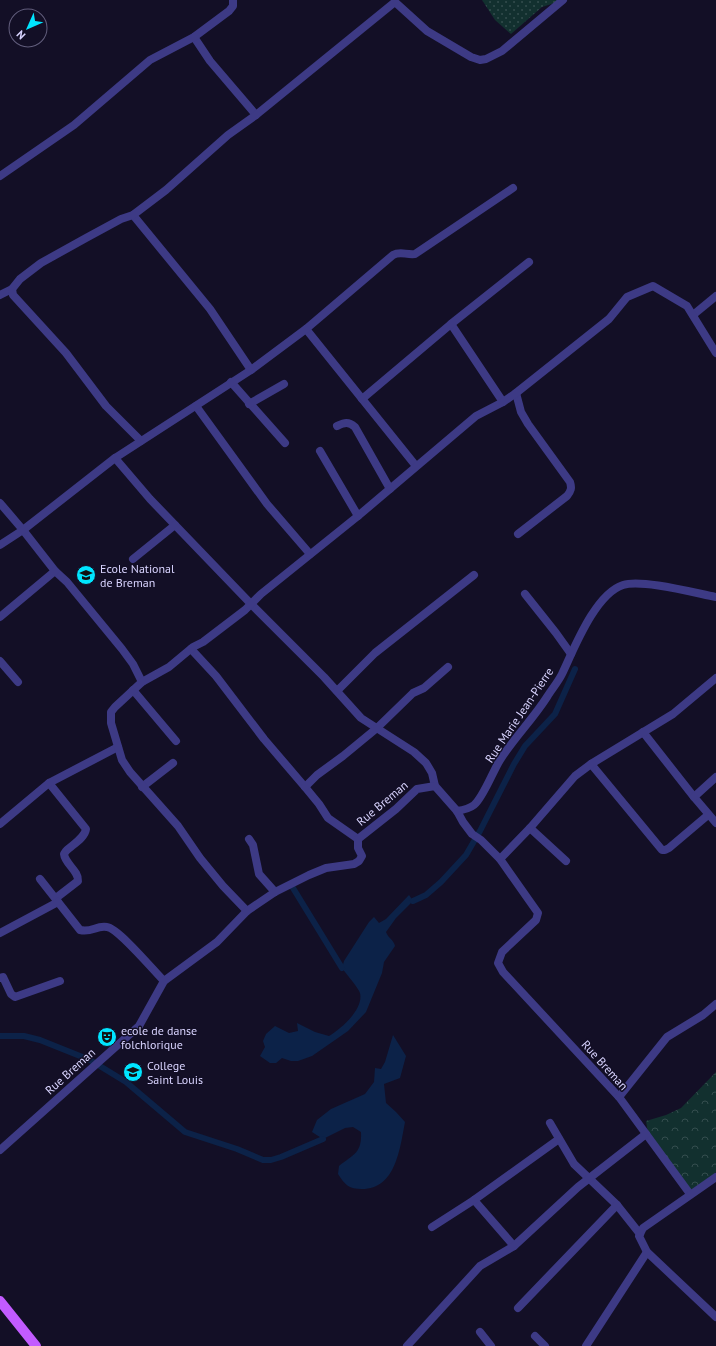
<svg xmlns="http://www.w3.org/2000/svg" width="716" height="1346" font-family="'PT Sans',sans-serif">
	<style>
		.grass { fill: url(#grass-dots) }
		.forest { fill: url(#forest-crowns) }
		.water { fill: #0c2248 }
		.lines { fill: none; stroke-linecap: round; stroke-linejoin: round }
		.canal { stroke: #0c2248; stroke-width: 6 }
		.minor { stroke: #3d3a85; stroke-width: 8 }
		.major { stroke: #c25bff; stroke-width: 10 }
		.labels { text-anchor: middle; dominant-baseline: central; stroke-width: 3; stroke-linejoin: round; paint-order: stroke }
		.poi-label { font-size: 12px; fill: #d9d4ff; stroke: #130f26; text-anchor: start }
		.street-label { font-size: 12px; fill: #d9d4ff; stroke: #130f26 }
	</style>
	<defs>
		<pattern id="grass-dots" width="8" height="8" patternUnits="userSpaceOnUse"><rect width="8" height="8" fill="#12302f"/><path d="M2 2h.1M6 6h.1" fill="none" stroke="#344d4e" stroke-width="1.8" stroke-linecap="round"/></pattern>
		<pattern id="forest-crowns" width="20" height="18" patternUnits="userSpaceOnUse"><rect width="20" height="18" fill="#12302f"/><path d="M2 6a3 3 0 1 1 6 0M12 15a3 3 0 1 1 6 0" fill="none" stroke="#344d4e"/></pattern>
	</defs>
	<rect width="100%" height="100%" fill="#130f26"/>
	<path class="grass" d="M 482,0 L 560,0 L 558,2 L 542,7 L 511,34 L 495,20 Z"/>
	<path class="forest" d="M 716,1072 L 716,1172 L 710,1178 L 691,1190 L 648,1133 L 646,1121 L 666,1115 L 681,1108 Z"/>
	<g class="water">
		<path d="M 409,895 L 413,901 L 396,918 L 386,932 C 388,938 394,940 395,946 L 384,962 L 382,973 L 366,1012 L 348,1031 L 312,1056 L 298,1061 L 291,1061 L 282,1058 L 276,1063 L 270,1063 L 260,1056 L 265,1047 L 263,1041 L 266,1034 L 275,1026 L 289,1033 L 298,1031 L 297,1023 L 315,1032 L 329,1036 C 341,1029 364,1009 360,993 C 358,987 346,974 342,968 L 344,961 L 369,922 L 374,917 L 379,923 L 386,919 Z"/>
		<path d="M 393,1035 L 406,1056 L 400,1078 L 384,1084 L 386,1103 L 396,1112 L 405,1122 C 400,1148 396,1189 362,1189 C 349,1189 345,1185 338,1174 L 339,1166 C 354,1154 362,1153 361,1132 L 353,1127 L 345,1128 L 323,1139 L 312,1132 L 317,1120 L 331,1109 L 365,1094 L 374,1082 L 375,1068 L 381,1069 L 385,1062 Z"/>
	</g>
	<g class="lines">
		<g class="canal">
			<path d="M 293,888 L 342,968"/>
			<path d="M 413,901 L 426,895 L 441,882 L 466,855 L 480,831 L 514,764 L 525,746 L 555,714 L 575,669"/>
			<path d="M 0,1036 L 24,1036 L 40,1040 L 90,1060 L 126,1082 L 185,1132 L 237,1149 L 263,1160 L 271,1160 L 281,1157 L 323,1139"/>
		</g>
		<g class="minor">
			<path d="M 194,37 L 210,61 L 256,115"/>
			<path d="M 0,176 L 74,125 L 150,60 L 194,37 L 229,11 L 233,6 L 233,0"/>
			<path d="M 133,215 L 210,309 L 251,370"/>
			<path d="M 0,295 L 12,289"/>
			<path d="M 693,315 L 716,296"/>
			<path d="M 451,324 L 503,402"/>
			<path d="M 306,329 L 416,466"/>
			<path d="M 231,382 L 285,443"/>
			<path d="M 516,393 L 521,412 L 528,424 L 570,482 C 572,488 571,491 567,496 L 518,534"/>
			<path d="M 362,399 L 451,324 L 529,262"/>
			<path d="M 249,404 L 284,384"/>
			<path d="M 196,406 L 267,504 L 310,554"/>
			<path d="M 337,426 C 344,423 348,421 355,427 L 390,489"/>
			<path d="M 141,441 L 106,406 L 66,353 L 13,295 L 12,289 L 20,279 L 41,263 L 86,238 L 121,219 L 133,215 L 166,190 L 228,135 L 256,115 L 395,2 L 427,31 L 471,57 L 480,60 L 486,59 L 502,51 L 563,0"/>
			<path d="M 320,451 L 358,516"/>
			<path d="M 115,458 L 150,499 L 251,604 L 324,677 L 361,718 L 414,752 L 426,763 L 432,773 L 435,786 L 457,811 L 463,822 L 472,834 L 481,840 L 500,859 L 538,913 L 536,920 L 502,952 L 498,963 L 503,972 L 619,1097 L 690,1194"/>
			<path d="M 0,503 L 23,530 L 55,571 L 67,582 L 122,649 L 133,664 L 142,682"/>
			<path d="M 0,545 L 23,530 L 115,458 L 251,370 L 306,329 L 393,255 C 400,251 406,255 415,254 L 513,188"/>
			<path d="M 133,559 L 175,525"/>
			<path d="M 525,594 L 556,633 L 571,654"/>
			<path d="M 0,617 L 55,571"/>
			<path d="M 191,649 L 216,676 L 264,739 L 305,787 L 319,804 L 328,818 L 358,839"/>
			<path d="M 0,661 L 18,682"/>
			<path d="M 133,690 L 176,741"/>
			<path d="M 337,691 L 375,653 L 474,575"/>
			<path d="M 643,732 L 694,797 L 716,823"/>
			<path d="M 591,764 L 662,850 L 665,850 L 669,848 L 708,815"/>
			<path d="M 49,783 L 86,829 C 85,838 72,845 66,851 L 64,854 C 65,864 79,871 78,881 L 56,898"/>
			<path d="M 142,787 L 173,763"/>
			<path d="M 305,787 L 317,775 L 343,756 L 377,728 L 413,693 L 424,688 L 448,667"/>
			<path d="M 694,797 L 716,777"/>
			<path d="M 457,811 C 463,810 469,809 474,805 C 483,798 493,771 500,760 C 514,738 533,719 547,697 C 552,689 558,682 562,674 C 574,649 595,594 623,585 C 642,579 695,593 716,597"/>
			<path d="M 0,824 L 49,783 L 118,747"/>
			<path d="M 530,828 L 566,861"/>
			<path d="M 249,839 L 253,845 L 259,874 L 275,892"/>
			<path d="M 500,859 L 530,828 L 575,776 L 591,764 L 673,714 L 716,678"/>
			<path d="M 40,879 L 80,930 C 92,933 96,925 107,927 C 118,928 154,971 164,981"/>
			<path d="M 247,911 L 223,886 L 200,858 L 178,826 L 130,772 L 122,760 L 111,723 L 111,712 L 115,707 L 142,682 L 169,667 L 193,647 L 203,642 L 245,610 L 261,594 L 358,516 L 476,416 L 503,402 L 516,393 L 609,319 L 627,297 L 653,286 L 687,306 L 716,353"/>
			<path d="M 0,933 L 58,902"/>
			<path d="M 0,978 L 3,977 L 11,994 L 15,997 L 60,981"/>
			<path d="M 619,1097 L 667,1037 L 703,1015 L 716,1004"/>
			<path d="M 550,1123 L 574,1164 L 617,1205 L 640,1234"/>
			<path d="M 0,1150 L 139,1026 L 164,981 L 217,942 L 247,911 L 275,892 L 309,875 L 326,868 L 354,864 L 359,861 L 362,856 L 358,848 L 358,839 L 396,809 L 417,789 L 435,786"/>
			<path d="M 716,1177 L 643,1228 L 639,1236 L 647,1252 L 716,1317"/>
			<path d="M 474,1200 L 514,1246"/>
			<path d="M 432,1227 L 474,1200 L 559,1139"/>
			<path d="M 518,1308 L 617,1205"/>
			<path d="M 480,1332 L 491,1346"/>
			<path d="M 535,1336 L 545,1346"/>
			<path d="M 407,1346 L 480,1266 L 514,1246 L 578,1187 L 646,1134"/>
			<path d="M 586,1346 L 647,1252"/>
		</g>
		<path class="major" d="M 0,1301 L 36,1346"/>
	</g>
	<defs>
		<g id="school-disc" transform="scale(1)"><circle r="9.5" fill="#00e5ff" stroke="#130f26"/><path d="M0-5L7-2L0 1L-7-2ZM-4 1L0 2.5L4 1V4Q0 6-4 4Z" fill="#111"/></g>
		<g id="theatre-disc" transform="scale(1)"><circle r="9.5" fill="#00e5ff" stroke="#130f26"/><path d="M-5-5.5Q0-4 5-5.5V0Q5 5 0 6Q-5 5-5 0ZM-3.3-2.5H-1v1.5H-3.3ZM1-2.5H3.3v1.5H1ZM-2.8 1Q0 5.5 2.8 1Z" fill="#111"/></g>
	</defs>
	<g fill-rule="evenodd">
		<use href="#school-disc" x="86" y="575"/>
		<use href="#theatre-disc" x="107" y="1037"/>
		<use href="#school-disc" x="133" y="1072"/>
	</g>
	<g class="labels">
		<g class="poi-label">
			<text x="100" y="568">Ecole National<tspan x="100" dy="14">de Breman</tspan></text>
			<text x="121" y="1030">ecole de danse<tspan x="121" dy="14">folchlorique</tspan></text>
			<text x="147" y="1065">College<tspan x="147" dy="14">Saint Louis</tspan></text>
		</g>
		<g class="street-label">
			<text transform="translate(519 715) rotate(-56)">Rue Marie Jean-Pierre</text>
			<text transform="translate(382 803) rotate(-40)">Rue Breman</text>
			<text transform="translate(605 1065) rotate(48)">Rue Breman</text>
			<text transform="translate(70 1071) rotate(-42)">Rue Breman</text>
		</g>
	</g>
	<g transform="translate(28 28) rotate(225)"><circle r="19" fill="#130f26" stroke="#625e7d"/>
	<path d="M0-3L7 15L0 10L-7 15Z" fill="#00e5ff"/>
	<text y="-6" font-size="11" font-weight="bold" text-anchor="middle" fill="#d9d4ff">N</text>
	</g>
</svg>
